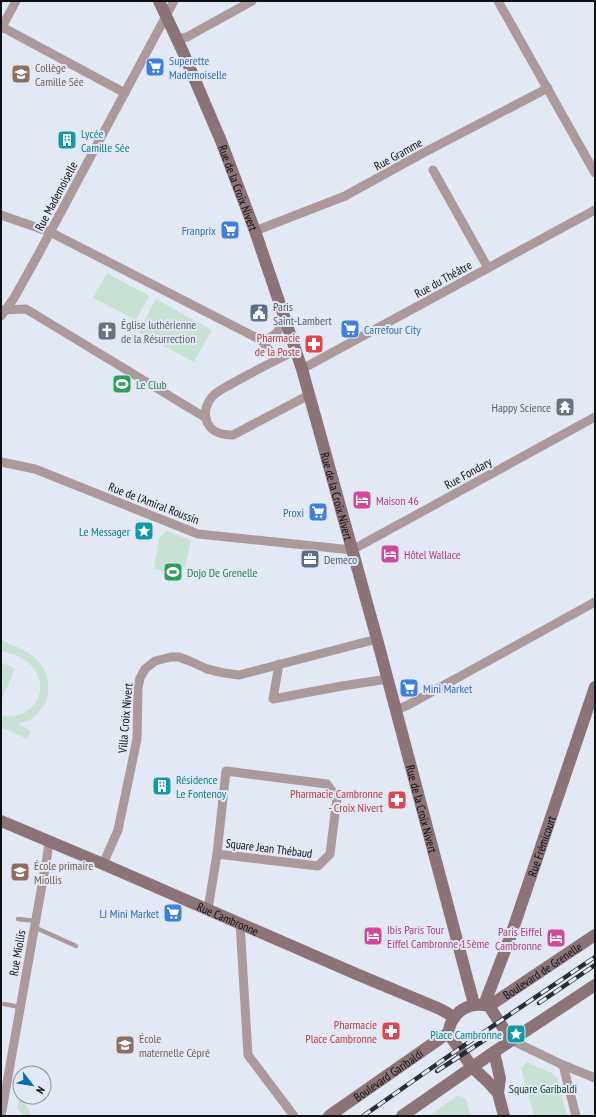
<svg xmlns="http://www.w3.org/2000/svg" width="596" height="1117" font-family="'PT Sans Narrow',sans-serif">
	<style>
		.green { fill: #c7e2d4 }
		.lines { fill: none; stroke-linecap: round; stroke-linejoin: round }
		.lane { stroke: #ab999c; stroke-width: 4.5 }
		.street { stroke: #ab999c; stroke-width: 9 }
		.secondary { stroke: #8c7377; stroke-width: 12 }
		.rail-casing { stroke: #2a2d31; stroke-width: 4.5 }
		.rail { stroke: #e2e9f4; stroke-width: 3; stroke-dasharray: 9; stroke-linecap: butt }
		.labels { text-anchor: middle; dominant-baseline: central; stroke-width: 4; stroke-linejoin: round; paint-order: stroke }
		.shop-label { font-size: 12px; fill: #366cbe; stroke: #e2e9f4; text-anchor: start }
		.education-label { font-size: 12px; fill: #785e54; stroke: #e2e9f4; text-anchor: start }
		.culture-label { font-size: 12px; fill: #0d838f; stroke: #e2e9f4; text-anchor: start }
		.street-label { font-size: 12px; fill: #0e1114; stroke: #e2e9f4 }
		.service-label { font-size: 12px; fill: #4e5e75; stroke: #e2e9f4; text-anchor: start }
		.worship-label { font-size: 12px; fill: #5b616d; stroke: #e2e9f4; text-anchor: start }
		.health-label { font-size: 12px; fill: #be3a42; stroke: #e2e9f4; text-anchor: end }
		.leisure-label { font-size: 12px; fill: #27864d; stroke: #e2e9f4; text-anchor: start }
		.hotel-label { font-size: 12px; fill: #b23c85; stroke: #e2e9f4; text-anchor: start }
		.park-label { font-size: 12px; fill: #0c3d2a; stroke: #e2e9f4 }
	</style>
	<rect width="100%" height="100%" fill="#e2e9f4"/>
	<g class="green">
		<path d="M 107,273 L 149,296 L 136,320 L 93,298 Z"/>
		<path d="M 156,299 L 212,330 L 194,362 L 138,332 Z"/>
		<path d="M 166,531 L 191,540 L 185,567 L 167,564 L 165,572 L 154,569 L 159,538 Z"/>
		<path d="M 1,640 C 12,645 25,649 34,657 C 52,672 54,700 35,716 C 30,721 24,722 18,724 L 31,731 L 27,739 L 1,727 L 1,715 C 33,722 53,689 31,665 C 23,657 11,654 1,650 Z"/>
		<path d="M 1,662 L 15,669 L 2,699 L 1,699 Z"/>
		<path d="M 527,1062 L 552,1073 L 558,1080 L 567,1116 L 534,1116 L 521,1068 Z"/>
		<path d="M 458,1095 L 466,1099 L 471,1116 L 429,1116 Z"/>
		<path d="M 20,1097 L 23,1097 L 31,1116 L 24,1116 L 17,1108 Z"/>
	</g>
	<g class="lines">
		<g class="lane">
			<path d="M 18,919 L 35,921"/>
			<path d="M 34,927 L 76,946"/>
			<path d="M 4,1004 L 20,1007"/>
		</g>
		<g class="street">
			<path d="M 498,1 L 595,173"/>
			<path d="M 2,27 L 125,93"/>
			<path d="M 1,29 L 16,1"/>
			<path d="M 177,39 L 187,37 L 252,1"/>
			<path d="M 433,170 L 488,268"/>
			<path d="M 1,215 L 50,232 L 261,340 L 269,350 L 279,358"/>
			<path d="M 255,231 L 345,196 L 425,152 L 548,88"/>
			<path d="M 2,310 L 26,309 L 206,418"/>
			<path d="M 1,316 L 14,298 L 38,255 L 174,1"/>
			<path d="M 261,340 C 274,339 280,330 285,318"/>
			<path d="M 296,350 C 275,361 254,371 233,383 C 226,387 216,391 211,398 C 206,405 204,414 207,422 C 212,433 222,435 233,435 L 309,395"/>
			<path d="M 302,369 L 595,210"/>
			<path d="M 1,462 L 35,469 L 198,534 L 352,550 L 595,417"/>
			<path d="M 279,664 L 273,699 L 342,686 L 388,679"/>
			<path d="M 396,710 L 408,705 L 595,602"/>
			<path d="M 103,864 L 118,830 L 137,739 L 138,688 L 140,678 L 145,669 L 155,661 L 171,657 L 179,657 L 192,662 L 207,669 L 224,673 L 239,675 L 377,639"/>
			<path d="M 208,909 L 217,854 L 226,771 L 327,784 L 337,798 L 330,854 L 318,866 L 217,854"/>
			<path d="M 240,923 L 248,1055 L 294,1116"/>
			<path d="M 511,1040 L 563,1065 L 595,1078"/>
			<path d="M 563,1065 L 576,1116"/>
			<path d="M 1,1116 L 47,857 L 49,841"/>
		</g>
		<g class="secondary">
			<path id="s1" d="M 159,1 L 183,52 L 221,141 L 255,231 L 302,369 L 377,639 L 474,1004"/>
			<path id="s2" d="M 1,821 L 103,864 L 354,973 L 440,1009 L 454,1017"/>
			<path id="s3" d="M 484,1005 L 511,935 L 595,687"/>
			<path id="s4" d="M 489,1006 L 595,935"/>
			<path d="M 494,1052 L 500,1078 L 498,1093 L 504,1116"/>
			<path d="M 498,1093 L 487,1081 L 472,1067 L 448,1033 C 452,1012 468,1001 489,1006 L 511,1040"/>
			<path id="s5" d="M 329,1116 L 448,1033"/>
			<path d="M 402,1116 L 494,1052 L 595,985"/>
		</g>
		<g class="rail-casing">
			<g id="rail">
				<path d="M 539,1003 L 595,965"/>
				<path d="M 437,1071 L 489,1037"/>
				<path d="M 363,1116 L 450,1055 L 595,957"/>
			</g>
		</g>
		<use href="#rail" class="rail"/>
	</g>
	<defs>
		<g id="supermarket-square" transform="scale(1)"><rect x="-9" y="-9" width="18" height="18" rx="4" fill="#3f7fe0" stroke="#e2e9f4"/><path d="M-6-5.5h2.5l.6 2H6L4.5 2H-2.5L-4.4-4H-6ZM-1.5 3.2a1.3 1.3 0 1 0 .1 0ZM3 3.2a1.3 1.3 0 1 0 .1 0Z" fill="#fff"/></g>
		<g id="school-square" transform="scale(1)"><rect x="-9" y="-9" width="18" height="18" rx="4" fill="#8d6e63" stroke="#e2e9f4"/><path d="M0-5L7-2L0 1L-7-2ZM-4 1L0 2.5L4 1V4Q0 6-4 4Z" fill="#fff"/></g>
		<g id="building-square" transform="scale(1)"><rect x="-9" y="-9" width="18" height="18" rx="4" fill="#0f9aa8" stroke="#e2e9f4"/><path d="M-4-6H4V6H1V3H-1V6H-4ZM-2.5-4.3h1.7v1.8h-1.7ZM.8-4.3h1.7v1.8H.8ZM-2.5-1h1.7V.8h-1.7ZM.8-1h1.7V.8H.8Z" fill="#fff"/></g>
		<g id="civic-square" transform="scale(1)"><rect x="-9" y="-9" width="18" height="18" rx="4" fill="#5c6f8a" stroke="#e2e9f4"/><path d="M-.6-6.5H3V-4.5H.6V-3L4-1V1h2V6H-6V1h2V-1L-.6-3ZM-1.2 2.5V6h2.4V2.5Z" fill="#fff"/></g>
		<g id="church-square" transform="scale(1)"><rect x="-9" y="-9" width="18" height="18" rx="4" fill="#6b7280" stroke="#e2e9f4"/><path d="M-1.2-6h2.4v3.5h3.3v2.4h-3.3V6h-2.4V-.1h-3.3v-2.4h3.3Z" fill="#fff"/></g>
		<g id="pharmacy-square" transform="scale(1)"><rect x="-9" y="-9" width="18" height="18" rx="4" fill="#e0444e" stroke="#e2e9f4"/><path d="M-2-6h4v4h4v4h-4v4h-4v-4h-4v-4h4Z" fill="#fff"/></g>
		<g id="stadium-square" transform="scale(1)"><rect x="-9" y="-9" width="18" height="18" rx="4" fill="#2e9e5b" stroke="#e2e9f4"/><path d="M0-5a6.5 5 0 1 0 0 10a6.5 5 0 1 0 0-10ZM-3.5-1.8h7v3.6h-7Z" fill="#fff"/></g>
		<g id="temple-square" transform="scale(1)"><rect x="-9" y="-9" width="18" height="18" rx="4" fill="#6b7280" stroke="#e2e9f4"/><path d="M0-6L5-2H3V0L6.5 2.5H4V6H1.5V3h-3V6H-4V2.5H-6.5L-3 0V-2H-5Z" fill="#fff"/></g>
		<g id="hotel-square" transform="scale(1)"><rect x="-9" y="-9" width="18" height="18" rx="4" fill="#d1479c" stroke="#e2e9f4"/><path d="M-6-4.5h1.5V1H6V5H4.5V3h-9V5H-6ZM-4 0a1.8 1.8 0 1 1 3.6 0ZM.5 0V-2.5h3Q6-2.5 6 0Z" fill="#fff"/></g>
		<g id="sight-square" transform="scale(1)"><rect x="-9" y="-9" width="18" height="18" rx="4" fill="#0f9aa8" stroke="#e2e9f4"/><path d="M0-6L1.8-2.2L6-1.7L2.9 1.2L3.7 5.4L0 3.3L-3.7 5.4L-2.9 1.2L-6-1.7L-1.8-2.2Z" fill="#fff"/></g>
		<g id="office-square" transform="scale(1)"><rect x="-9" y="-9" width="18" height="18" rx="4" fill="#5c6f8a" stroke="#e2e9f4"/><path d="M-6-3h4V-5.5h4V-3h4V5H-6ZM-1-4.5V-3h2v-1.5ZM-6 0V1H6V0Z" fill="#fff"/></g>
	</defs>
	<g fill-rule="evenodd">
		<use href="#supermarket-square" x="155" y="67"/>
		<use href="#school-square" x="21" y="74"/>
		<use href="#building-square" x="67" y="140"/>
		<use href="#supermarket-square" x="230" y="230"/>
		<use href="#civic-square" x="259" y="313"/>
		<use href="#supermarket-square" x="350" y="329"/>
		<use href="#church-square" x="107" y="331"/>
		<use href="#pharmacy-square" x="314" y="344"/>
		<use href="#stadium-square" x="122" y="384"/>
		<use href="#temple-square" x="565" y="407"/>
		<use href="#hotel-square" x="362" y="500"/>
		<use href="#supermarket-square" x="318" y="512"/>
		<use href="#sight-square" x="144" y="531"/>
		<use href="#hotel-square" x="390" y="554"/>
		<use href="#office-square" x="310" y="559"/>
		<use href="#stadium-square" x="173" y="572"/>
		<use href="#supermarket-square" x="409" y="688"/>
		<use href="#building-square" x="162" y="786"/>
		<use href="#pharmacy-square" x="397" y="800"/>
		<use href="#school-square" x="20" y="872"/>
		<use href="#supermarket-square" x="173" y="913"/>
		<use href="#hotel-square" x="373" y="936"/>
		<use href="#hotel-square" x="556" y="938"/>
		<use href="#pharmacy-square" x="391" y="1031"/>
		<use href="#sight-square" x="516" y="1034"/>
		<use href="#school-square" x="125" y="1045"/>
	</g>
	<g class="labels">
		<g class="shop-label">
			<text x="169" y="60">Superette<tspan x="169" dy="14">Mademoiselle</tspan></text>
			<text x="216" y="230" text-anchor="end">Franprix</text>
			<text x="364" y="329">Carrefour City</text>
			<text x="304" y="512" text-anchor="end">Proxi</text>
			<text x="423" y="688">Mini Market</text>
			<text x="159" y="913" text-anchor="end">LJ Mini Market</text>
		</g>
		<g class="education-label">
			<text x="35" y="67">Collège<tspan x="35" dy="14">Camille Sée</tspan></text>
			<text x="34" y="865">École primaire<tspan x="34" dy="14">Miollis</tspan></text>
			<text x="139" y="1038">École<tspan x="139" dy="14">maternelle Cépré</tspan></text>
		</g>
		<g class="culture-label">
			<text x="81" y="133">Lycée<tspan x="81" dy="14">Camille Sée</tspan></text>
			<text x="130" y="531" text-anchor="end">Le Messager</text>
			<text x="176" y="779">Résidence<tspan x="176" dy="14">Le Fontenoy</tspan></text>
			<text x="502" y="1034" text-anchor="end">Place Cambronne</text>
		</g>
		<g class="street-label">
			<text transform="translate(398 154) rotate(-29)">Rue Gramme</text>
			<text stroke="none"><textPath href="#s1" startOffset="203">Rue de la Croix Nivert</textPath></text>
			<text transform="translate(56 196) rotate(-62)">Rue Mademoiselle</text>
			<text transform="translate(443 279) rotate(-29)">Rue du Théâtre</text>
			<text transform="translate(468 473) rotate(-29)">Rue Fondary</text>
			<text stroke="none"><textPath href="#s1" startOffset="527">Rue de la Croix Nivert</textPath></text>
			<text transform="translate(154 503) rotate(21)">Rue de l'Amiral Roussin</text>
			<text transform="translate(125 718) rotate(-85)">Villa Croix Nivert</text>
			<text stroke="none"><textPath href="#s1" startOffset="851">Rue de la Croix Nivert</textPath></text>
			<text stroke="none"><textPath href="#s3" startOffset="169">Rue Frémicourt</textPath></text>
			<text transform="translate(269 848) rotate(7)">Square Jean Thébaud</text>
			<text stroke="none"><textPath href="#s2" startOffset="247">Rue Cambronne</textPath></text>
			<text transform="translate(17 953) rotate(-80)">Rue Miollis</text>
			<text stroke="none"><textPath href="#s4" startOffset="64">Boulevard de Grenelle</textPath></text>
			<text stroke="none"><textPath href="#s5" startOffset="72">Boulevard Garibaldi</textPath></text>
		</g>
		<g class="service-label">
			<text x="273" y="306">Paris<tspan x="273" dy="14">Saint-Lambert</tspan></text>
			<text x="324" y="559">Demeco</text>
		</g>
		<g class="worship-label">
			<text x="121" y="324">Église luthérienne<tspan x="121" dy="14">de la Résurrection</tspan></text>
			<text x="551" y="407" text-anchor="end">Happy Science</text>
		</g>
		<g class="health-label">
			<text x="300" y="337">Pharmacie<tspan x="300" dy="14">de la Poste</tspan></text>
			<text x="383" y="793">Pharmacie Cambronne<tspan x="383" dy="14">- Croix Nivert</tspan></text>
			<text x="377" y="1024">Pharmacie<tspan x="377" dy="14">Place Cambronne</tspan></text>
		</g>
		<g class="leisure-label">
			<text x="136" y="384">Le Club</text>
			<text x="187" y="572">Dojo De Grenelle</text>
		</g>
		<g class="hotel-label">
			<text x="376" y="500">Maison 46</text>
			<text x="404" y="554">Hôtel Wallace</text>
			<text x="387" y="929">Ibis Paris Tour<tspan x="387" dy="14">Eiffel Cambronne 15ème</tspan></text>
			<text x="542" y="931" text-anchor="end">Paris Eiffel<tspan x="542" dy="14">Cambronne</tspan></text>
		</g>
		<g class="park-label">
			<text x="543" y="1088">Square Garibaldi</text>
		</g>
	</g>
	<rect width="596" height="1117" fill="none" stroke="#0e1114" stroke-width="4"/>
	<g transform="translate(32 1085) rotate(121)"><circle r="19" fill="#e2e9f4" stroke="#8d939a"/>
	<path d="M0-3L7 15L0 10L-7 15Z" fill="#006db8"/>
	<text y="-6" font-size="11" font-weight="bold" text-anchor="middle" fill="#0e1114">N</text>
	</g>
</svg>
